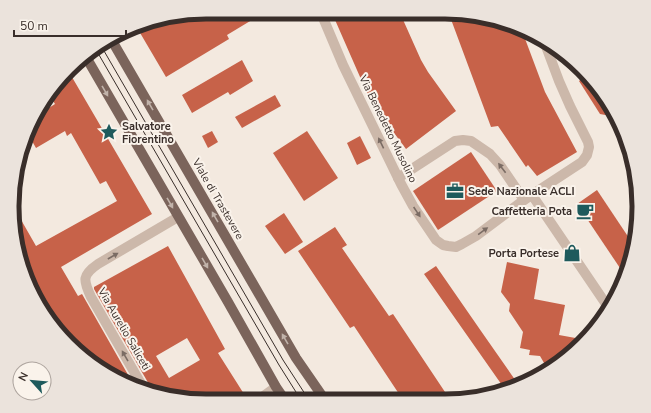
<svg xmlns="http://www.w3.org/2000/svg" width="651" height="413" font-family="'Nunito Sans',sans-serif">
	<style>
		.building { fill: #c76249; fill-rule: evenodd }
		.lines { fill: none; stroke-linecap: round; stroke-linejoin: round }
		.minor { stroke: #ccb8aa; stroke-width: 10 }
		.major { stroke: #7b645b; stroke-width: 10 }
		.tram { stroke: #392e2a; stroke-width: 1 }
		.oneway { fill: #c1b3aa }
		.oneway2 { fill: #7b6c64 }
		.labels { text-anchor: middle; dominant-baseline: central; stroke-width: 4; stroke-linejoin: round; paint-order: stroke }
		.poi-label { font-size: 11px; font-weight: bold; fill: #392e2a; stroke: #faf3eb; text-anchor: start }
		.street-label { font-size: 11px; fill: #392e2a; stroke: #faf3eb }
		.rim { fill: none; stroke: #392e2a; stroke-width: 5 }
	</style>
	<rect width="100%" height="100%" fill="#f3e9df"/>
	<g class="building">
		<path d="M 206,12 L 265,12 L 227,35 L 229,39 L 166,77 L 136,26 L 144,22 L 175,17 L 179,23 L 194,14 Z"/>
		<path d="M 332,13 L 400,13 L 421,60 L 428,72 L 456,111 L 406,149 L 371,102 Z"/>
		<path d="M 449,14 L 470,14 L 519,27 L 521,28 L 545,92 L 577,152 L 537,176 L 528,165 L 526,167 L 498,126 L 491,127 Z"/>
		<path d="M 242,60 L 253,81 L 230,95 L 228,92 L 192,113 L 182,95 Z"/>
		<path d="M 69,72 L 152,214 L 61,267 L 78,296 L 82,294 L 135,387 L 132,386 L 88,361 L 70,341 L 63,329 L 60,331 L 45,314 L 19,257 L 12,206 L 12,204 L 36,246 L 117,201 L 106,181 L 100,184 L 71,133 L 67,136 L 65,131 L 36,148 L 28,134 L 38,115 L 55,104 L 49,94 L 52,88 Z"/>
		<path d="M 584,77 L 613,109 L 616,117 L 600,114 L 579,81 Z"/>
		<path d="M 275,95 L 281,106 L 242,128 L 235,117 Z"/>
		<path d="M 212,131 L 218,142 L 208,148 L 202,136 Z"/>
		<path d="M 307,131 L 338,178 L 304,201 L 273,153 Z"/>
		<path d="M 360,136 L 371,158 L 357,165 L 347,143 Z"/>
		<path d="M 471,152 L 497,191 L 438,230 L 413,191 Z"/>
		<path d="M 597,190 L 633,244 L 632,257 L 624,274 L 577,204 Z"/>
		<path d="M 284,213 L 303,242 L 285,254 L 265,226 Z"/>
		<path d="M 335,227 L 347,245 L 342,248 L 389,316 L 393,314 L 451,401 L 403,400 L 354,326 L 350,328 L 298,251 Z"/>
		<path d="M 168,246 L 225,349 L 218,353 L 244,394 L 235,400 L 181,399 L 150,391 L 150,386 L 94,289 L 94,287 ZM 187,338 L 200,360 L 169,378 L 156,356 Z"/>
		<path d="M 507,262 L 539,269 L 534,299 L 565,305 L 559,335 L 581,339 L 547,368 L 540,356 L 529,355 L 530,350 L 520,348 L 523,332 L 509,311 L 510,304 L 501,292 Z"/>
		<path d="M 436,266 L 481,331 L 518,384 L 504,388 L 424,274 Z"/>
	</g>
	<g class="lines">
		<g class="minor">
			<path d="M 321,13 L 343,65 L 401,184 L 413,206 L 436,240 L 443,245 L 448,246 L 456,247 L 462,244 L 476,236 L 524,200 L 582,162 L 587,155 L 589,147 L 588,142 L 570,106 L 559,81 L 544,41"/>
			<path d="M 398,178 L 455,141 L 463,140 L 471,141 L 490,154 L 500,165 L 524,200"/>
			<path d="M 532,195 L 608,307"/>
			<path d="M 144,389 L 91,297 C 83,280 82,275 98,264 L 178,217"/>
			<path d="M 258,400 L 276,387"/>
		</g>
		<g class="major">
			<path d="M 111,39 L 296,358 L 325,400"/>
			<path d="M 86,57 L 228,302 L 276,387 L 285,400"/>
		</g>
		<g class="tram">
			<path d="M 100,44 L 283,360 L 309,400"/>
			<path d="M 95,48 L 279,365 L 301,400"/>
		</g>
	</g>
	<defs><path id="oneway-solid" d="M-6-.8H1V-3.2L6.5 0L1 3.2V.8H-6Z"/></defs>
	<g class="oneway">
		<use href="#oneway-solid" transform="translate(105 91) rotate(60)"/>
		<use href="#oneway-solid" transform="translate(150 105) rotate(-120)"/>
		<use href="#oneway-solid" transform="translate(170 203) rotate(60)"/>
		<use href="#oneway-solid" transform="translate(215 217) rotate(-120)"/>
		<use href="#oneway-solid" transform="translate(205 263) rotate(60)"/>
		<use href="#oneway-solid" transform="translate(285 339) rotate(-120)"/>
	</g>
	<g class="oneway2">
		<use href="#oneway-solid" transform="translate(381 143) rotate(-116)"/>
		<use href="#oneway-solid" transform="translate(502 168) rotate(-127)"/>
		<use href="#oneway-solid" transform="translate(417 212) rotate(56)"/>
		<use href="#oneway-solid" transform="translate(483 231) rotate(-36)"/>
		<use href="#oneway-solid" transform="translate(113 256) rotate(-30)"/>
		<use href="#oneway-solid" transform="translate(125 356) rotate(-120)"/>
	</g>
	<defs>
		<g id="sight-bare" transform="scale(1.38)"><path d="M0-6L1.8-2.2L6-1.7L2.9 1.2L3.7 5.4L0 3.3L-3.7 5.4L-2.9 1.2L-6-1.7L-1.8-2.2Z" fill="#1e5a5c" stroke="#faf3eb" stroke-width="2.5" paint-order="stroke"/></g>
		<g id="office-bare" transform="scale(1.38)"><path d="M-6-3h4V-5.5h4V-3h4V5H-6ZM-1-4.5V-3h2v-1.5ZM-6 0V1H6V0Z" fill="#1e5a5c" stroke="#faf3eb" stroke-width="2.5" paint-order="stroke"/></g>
		<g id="cafe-bare" transform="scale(1.38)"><path d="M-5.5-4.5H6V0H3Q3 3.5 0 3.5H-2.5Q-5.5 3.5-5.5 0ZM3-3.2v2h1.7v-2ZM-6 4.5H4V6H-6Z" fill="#1e5a5c" stroke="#faf3eb" stroke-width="2.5" paint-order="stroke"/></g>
		<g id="shop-bare" transform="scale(1.38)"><path d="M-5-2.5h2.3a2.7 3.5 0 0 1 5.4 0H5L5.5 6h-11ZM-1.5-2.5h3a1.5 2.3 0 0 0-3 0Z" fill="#1e5a5c" stroke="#faf3eb" stroke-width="2.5" paint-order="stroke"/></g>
	</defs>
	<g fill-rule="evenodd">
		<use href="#sight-bare" x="109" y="132"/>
		<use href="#office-bare" x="455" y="191"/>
		<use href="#cafe-bare" x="585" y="211"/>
		<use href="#shop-bare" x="572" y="253"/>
	</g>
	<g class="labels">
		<g class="poi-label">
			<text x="122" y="126">Salvatore<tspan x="122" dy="13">Fiorentino</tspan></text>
			<text x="468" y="191">Sede Nazionale ACLI</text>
			<text x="572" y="211" text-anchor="end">Caffetteria Pota</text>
			<text x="559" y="253" text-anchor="end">Porta Portese</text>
		</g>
		<g class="street-label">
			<text transform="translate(388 129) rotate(64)">Via Benedetto Musolino</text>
			<text transform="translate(218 199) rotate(60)">Viale di Trastevere</text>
			<text transform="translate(124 329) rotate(60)">Via Aurelio Saliceti</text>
		</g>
	</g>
	<path d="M0 0H651V413H0ZM206 19H445A187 187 0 0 1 632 206V207A187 187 0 0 1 445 394H206A187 187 0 0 1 19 207V206A187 187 0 0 1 206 19Z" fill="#ebe3dc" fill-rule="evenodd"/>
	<path class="rim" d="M206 19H445A187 187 0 0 1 632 206V207A187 187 0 0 1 445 394H206A187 187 0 0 1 19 207V206A187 187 0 0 1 206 19Z"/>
	<g transform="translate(32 381) rotate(297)"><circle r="19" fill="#faf3eb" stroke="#ada49e"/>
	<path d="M0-3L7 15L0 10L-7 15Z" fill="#1e5a5c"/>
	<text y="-6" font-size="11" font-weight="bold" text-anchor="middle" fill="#392e2a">N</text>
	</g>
	<path d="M14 30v6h112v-6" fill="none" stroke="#392e2a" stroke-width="2"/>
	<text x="20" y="30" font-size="12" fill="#392e2a" stroke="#faf3eb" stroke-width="3" paint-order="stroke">50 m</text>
</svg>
